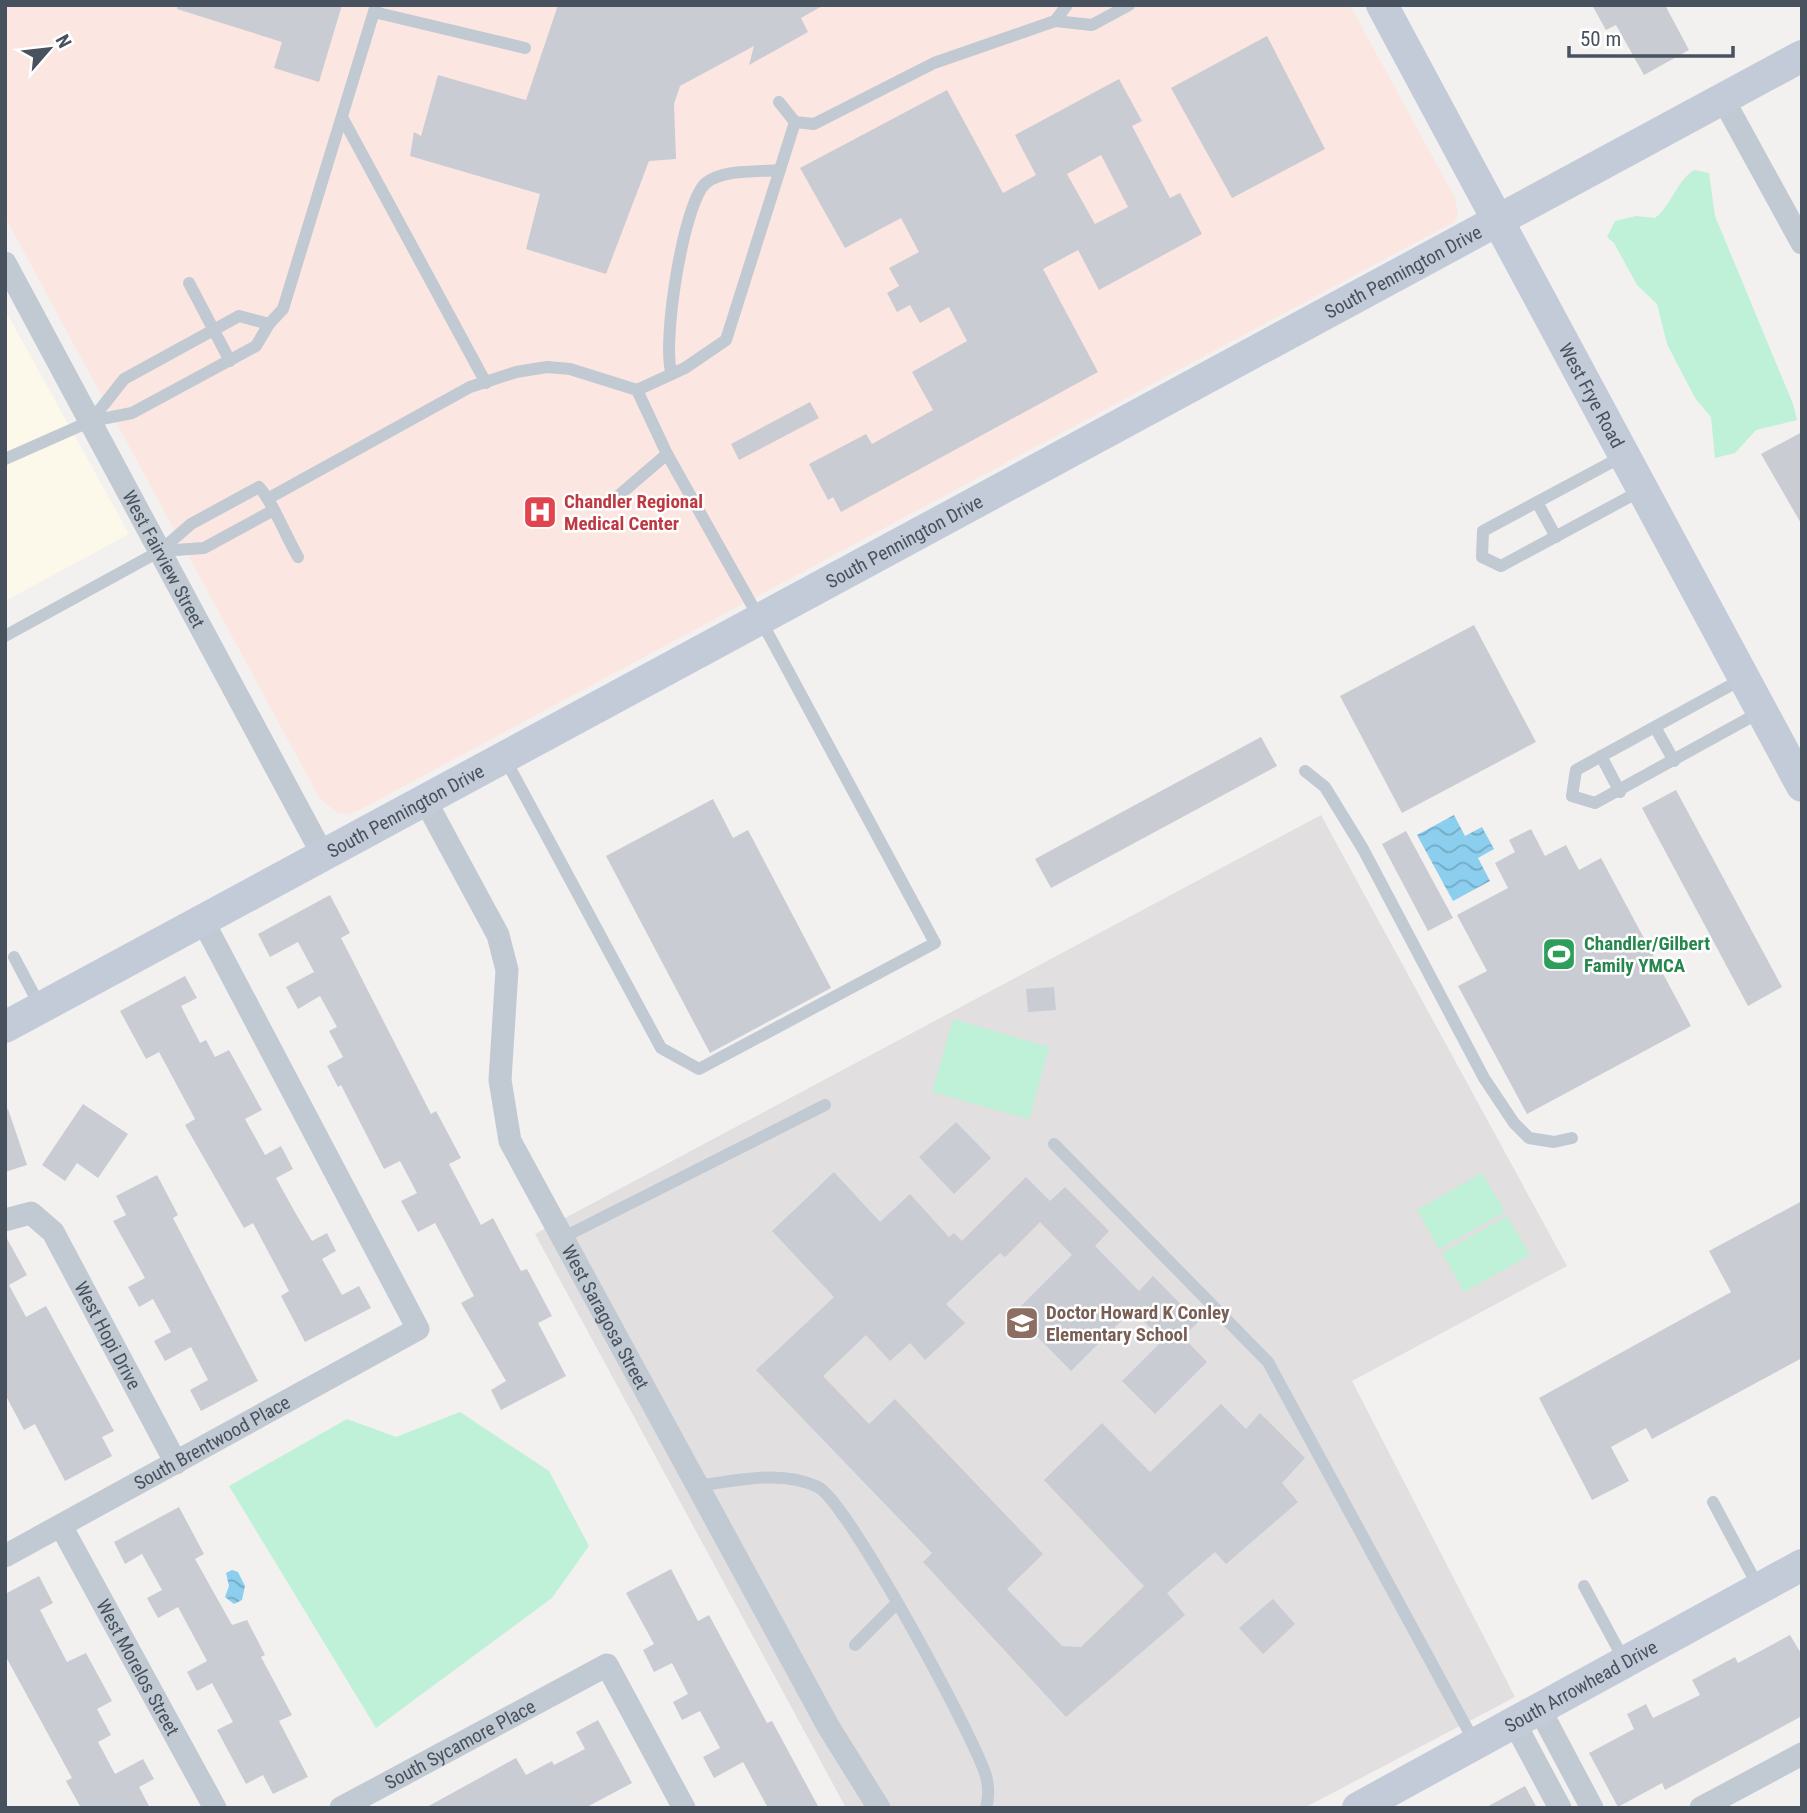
<svg xmlns="http://www.w3.org/2000/svg" width="1807" height="1813" font-family="'Roboto Condensed',sans-serif">
	<style>
		.commercial { fill: #fdf9ea }
		.education { fill: #e1dfdf }
		.medical { fill: #fce6e1 }
		.green { fill: #bef1d7 }
		.water { fill: url(#water-waves) }
		.building { fill: #caccd3; fill-rule: evenodd }
		.lines { fill: none; stroke-linecap: round; stroke-linejoin: round }
		.lane { stroke: #c1c9d2; stroke-width: 12 }
		.street { stroke: #c1c9d2; stroke-width: 23 }
		.secondary { stroke: #c3cbd9; stroke-width: 32 }
		.labels { text-anchor: middle; dominant-baseline: central; stroke-width: 5; stroke-linejoin: round; paint-order: stroke }
		.street-label { font-size: 19px; fill: #48515e; stroke: #fff }
		.health-label { font-size: 19px; font-weight: bold; fill: #be3a42; stroke: #fff; text-anchor: start }
		.leisure-label { font-size: 19px; font-weight: bold; fill: #27864d; stroke: #fff; text-anchor: start }
		.education-label { font-size: 19px; font-weight: bold; fill: #785e54; stroke: #fff; text-anchor: start }
	</style>
	<defs>
		<pattern id="water-waves" width="16" height="10" patternUnits="userSpaceOnUse" patternTransform="scale(1.75)"><rect width="16" height="10" fill="#8bceee"/><path d="M0 5q4-4 8 0t8 0" fill="none" stroke="#74aac4"/></pattern>
	</defs>
	<rect width="100%" height="100%" fill="#f3f0f0"/>
	<path class="commercial" d="M 5,310 L 129,534 L 5,601 Z"/>
	<path class="education" d="M 1321,815 L 1567,1266 L 1352,1381 L 1515,1697 L 1304,1808 L 846,1808 L 535,1234 Z"/>
	<path class="medical" d="M 5,5 L 1350,5 L 1455,198 L 1458,215 L 1454,222 L 363,808 L 350,814 L 338,813 L 320,799 L 5,217 Z"/>
	<g class="green">
		<path d="M 1694,170 L 1709,173 L 1715,216 L 1793,404 L 1797,420 L 1756,430 L 1735,453 L 1715,458 L 1711,417 L 1695,398 L 1667,344 L 1657,304 L 1637,285 L 1614,243 L 1607,237 L 1615,221 L 1636,216 L 1655,218 C 1672,205 1675,183 1694,170 Z"/>
		<path d="M 953,1019 L 1049,1047 L 1029,1119 L 932,1092 Z"/>
		<path d="M 1482,1173 L 1505,1212 L 1439,1249 L 1417,1210 Z"/>
		<path d="M 1507,1216 L 1530,1255 L 1464,1292 L 1442,1253 Z"/>
		<path d="M 460,1412 L 549,1471 L 589,1546 L 552,1598 L 376,1728 L 229,1486 L 347,1419 L 396,1437 Z"/>
	</g>
	<g class="water">
		<path d="M 1454,815 L 1465,836 L 1482,827 L 1494,849 L 1478,858 L 1490,881 L 1453,901 L 1417,835 Z"/>
		<path d="M 232,1570 L 238,1572 L 245,1586 L 242,1600 L 234,1604 L 225,1597 L 229,1586 L 226,1573 Z"/>
	</g>
	<g class="building">
		<path d="M 177,5 L 342,5 L 319,82 L 274,68 L 282,42 L 177,9 Z"/>
		<path d="M 558,5 L 824,5 L 801,18 L 808,32 L 749,65 L 754,46 L 680,86 L 674,104 L 676,159 L 649,161 L 606,274 L 526,249 L 540,194 L 410,156 L 414,132 L 421,136 L 438,75 L 526,100 Z"/>
		<path d="M 1592,5 L 1665,5 L 1689,50 L 1644,75 L 1616,25 L 1606,30 Z"/>
		<path d="M 1267,36 L 1325,149 L 1232,198 L 1171,88 Z"/>
		<path d="M 1119,79 L 1142,121 L 1132,126 L 1170,198 L 1180,193 L 1202,234 L 1099,290 L 1078,250 L 1043,269 L 1098,372 L 841,512 L 833,497 L 828,500 L 809,464 L 866,434 L 872,444 L 933,410 L 912,372 L 967,341 L 949,307 L 920,323 L 910,305 L 897,312 L 887,293 L 899,286 L 889,268 L 919,252 L 901,218 L 845,248 L 800,168 L 947,90 L 1003,193 L 1036,175 L 1015,135 ZM 1101,155 L 1128,207 L 1095,224 L 1067,174 Z"/>
		<path d="M 810,402 L 819,418 L 739,460 L 731,444 Z"/>
		<path d="M 1802,432 L 1802,525 L 1761,454 Z"/>
		<path d="M 1474,625 L 1536,742 L 1402,813 L 1340,696 Z"/>
		<path d="M 1261,737 L 1277,766 L 1051,888 L 1035,859 Z"/>
		<path d="M 1676,790 L 1782,987 L 1748,1006 L 1642,808 Z"/>
		<path d="M 713,799 L 733,838 L 748,830 L 831,988 L 710,1053 L 606,856 Z"/>
		<path d="M 1531,829 L 1545,856 L 1566,845 L 1579,870 L 1601,858 L 1691,1026 L 1527,1114 L 1458,986 L 1487,971 L 1457,915 L 1508,888 L 1495,863 L 1515,852 L 1509,840 Z"/>
		<path d="M 1406,831 L 1453,918 L 1428,931 L 1382,844 Z"/>
		<path d="M 330,895 L 350,933 L 341,938 L 431,1114 L 436,1111 L 461,1158 L 449,1164 L 481,1225 L 493,1218 L 521,1271 L 527,1269 L 552,1316 L 538,1323 L 566,1376 L 501,1410 L 491,1390 L 506,1381 L 461,1303 L 474,1296 L 435,1223 L 418,1232 L 401,1201 L 417,1193 L 400,1161 L 384,1169 L 341,1085 L 338,1087 L 327,1066 L 343,1057 L 329,1031 L 337,1027 L 320,996 L 298,1009 L 286,987 L 314,972 L 298,942 L 270,957 L 258,934 Z"/>
		<path d="M 185,976 L 197,998 L 181,1006 L 200,1043 L 206,1040 L 215,1057 L 229,1050 L 262,1110 L 245,1119 L 265,1155 L 281,1146 L 293,1169 L 276,1178 L 296,1214 L 312,1241 L 327,1233 L 336,1251 L 322,1259 L 342,1295 L 359,1286 L 371,1308 L 305,1342 L 281,1296 L 289,1291 L 253,1223 L 244,1228 L 185,1125 L 195,1119 L 159,1052 L 146,1059 L 120,1011 Z"/>
		<path d="M 1054,987 L 1056,1010 L 1028,1012 L 1026,989 Z"/>
		<path d="M 83,1104 L 128,1134 L 98,1178 L 77,1163 L 65,1181 L 42,1165 Z"/>
		<path d="M 8,1109 L 27,1165 L 5,1172 L 5,1110 Z"/>
		<path d="M 956,1122 L 991,1158 L 954,1194 L 919,1157 Z"/>
		<path d="M 834,1172 L 880,1222 L 910,1194 L 949,1237 L 954,1233 L 962,1241 L 1026,1177 L 1050,1201 L 1065,1187 L 1109,1231 L 1095,1246 L 1139,1291 L 1153,1276 L 1198,1322 L 1183,1337 L 1207,1362 L 1155,1414 L 1122,1381 L 1163,1340 L 1132,1310 L 1071,1371 L 1014,1313 L 1072,1255 L 1040,1222 L 1005,1257 L 1000,1253 L 946,1304 L 965,1323 L 925,1360 L 910,1343 L 890,1361 L 866,1335 L 823,1376 L 869,1424 L 895,1399 L 1043,1554 L 1007,1589 L 1062,1646 L 1081,1647 L 1144,1586 L 1044,1480 L 1102,1423 L 1150,1472 L 1221,1404 L 1246,1429 L 1260,1413 L 1305,1458 L 1282,1483 L 1298,1502 L 1226,1564 L 1215,1552 L 1167,1593 L 1185,1615 L 1066,1717 L 923,1562 L 932,1553 L 756,1370 L 834,1297 L 772,1231 Z"/>
		<path d="M 157,1175 L 178,1215 L 173,1218 L 258,1381 L 201,1411 L 190,1390 L 208,1380 L 191,1347 L 165,1361 L 154,1341 L 171,1332 L 153,1299 L 139,1307 L 128,1287 L 145,1278 L 113,1221 L 126,1215 L 116,1196 Z"/>
		<path d="M 1802,1201 L 1802,1358 L 1652,1439 L 1646,1428 L 1611,1447 L 1629,1481 L 1592,1500 L 1539,1398 L 1731,1292 L 1709,1251 Z"/>
		<path d="M 5,1235 L 27,1275 L 9,1285 L 26,1317 L 46,1306 L 114,1431 L 102,1437 L 112,1456 L 65,1481 L 35,1424 L 24,1430 L 5,1394 Z"/>
		<path d="M 179,1507 L 204,1554 L 195,1559 L 232,1625 L 247,1620 L 265,1655 L 261,1657 L 292,1715 L 279,1721 L 308,1777 L 273,1794 L 263,1775 L 246,1784 L 217,1730 L 233,1722 L 212,1683 L 197,1691 L 187,1672 L 207,1661 L 178,1607 L 158,1618 L 147,1598 L 162,1590 L 142,1554 L 125,1564 L 114,1542 Z"/>
		<path d="M 671,1569 L 698,1621 L 709,1615 L 767,1723 L 772,1721 L 819,1808 L 768,1808 L 743,1762 L 714,1778 L 703,1757 L 720,1748 L 700,1711 L 682,1720 L 673,1702 L 688,1694 L 672,1663 L 654,1672 L 643,1650 L 654,1644 L 626,1593 Z"/>
		<path d="M 39,1576 L 53,1603 L 40,1610 L 67,1662 L 86,1653 L 112,1701 L 97,1709 L 111,1735 L 98,1742 L 115,1774 L 143,1759 L 154,1779 L 139,1787 L 150,1808 L 81,1808 L 66,1781 L 72,1778 L 5,1655 L 5,1594 Z"/>
		<path d="M 1273,1599 L 1295,1624 L 1263,1654 L 1239,1628 Z"/>
		<path d="M 1790,1635 L 1802,1655 L 1802,1716 L 1665,1790 L 1662,1783 L 1618,1807 L 1589,1753 L 1634,1729 L 1627,1714 L 1646,1704 L 1653,1718 L 1700,1695 L 1692,1680 L 1735,1657 L 1738,1663 Z"/>
		<path d="M 598,1720 L 632,1783 L 585,1808 L 425,1808 L 516,1758 L 526,1775 L 552,1761 L 554,1765 L 585,1749 L 576,1732 Z"/>
		<path d="M 1525,1786 L 1537,1808 L 1485,1808 Z"/>
	</g>
	<g class="lines">
		<g class="lane">
			<path d="M 374,12 L 525,48"/>
			<path d="M 1055,21 L 1067,5"/>
			<path d="M 779,102 L 795,122 L 814,124 L 934,63 L 1055,21 L 1092,25 L 1129,5"/>
			<path d="M 342,117 L 486,383"/>
			<path d="M 189,283 L 230,361"/>
			<path d="M 672,374 C 661,348 683,202 706,183 C 723,169 759,172 780,170"/>
			<path d="M 91,421 L 124,379 L 239,316 L 269,324"/>
			<path d="M 1625,455 L 1483,531 L 1482,557 L 1501,566 L 1644,489"/>
			<path d="M 5,459 L 91,421 L 132,413 L 256,346 L 269,324 L 283,309 L 376,5"/>
			<path d="M 617,497 L 667,454"/>
			<path d="M 269,498 L 470,387 L 516,372 L 547,367 L 570,369 L 637,390"/>
			<path d="M 1537,502 L 1556,537"/>
			<path d="M 161,551 L 204,548 L 272,511"/>
			<path d="M 5,636 L 160,551 L 191,524 L 259,487 C 273,502 286,537 298,557"/>
			<path d="M 1744,678 L 1576,770 L 1572,796 L 1595,803 L 1762,711"/>
			<path d="M 1655,727 L 1674,761"/>
			<path d="M 1601,756 L 1620,792"/>
			<path d="M 504,757 L 661,1048 L 699,1069 L 935,943 L 771,639 L 667,454 L 637,390 L 685,368 L 726,340 L 795,122"/>
			<path d="M 1305,771 L 1325,787 L 1363,849 L 1484,1078 L 1514,1123 L 1529,1138 L 1554,1142 L 1572,1138"/>
			<path d="M 14,957 L 41,1008"/>
			<path d="M 1054,1144 L 1268,1362 L 1475,1743"/>
			<path d="M 564,1237 L 825,1105"/>
			<path d="M 697,1486 C 736,1481 781,1469 818,1487 C 847,1501 975,1738 986,1776 C 989,1787 989,1797 986,1808"/>
			<path d="M 1713,1502 L 1759,1588"/>
			<path d="M 1584,1586 L 1624,1660"/>
			<path d="M 855,1645 L 896,1604"/>
		</g>
		<g class="street">
			<path d="M 1723,99 L 1802,243"/>
			<path id="s1" d="M 5,263 L 323,855"/>
			<path id="s2" d="M 425,800 L 498,935 L 507,970 L 500,1080 L 510,1141 L 828,1726 L 879,1808"/>
			<path id="s3" d="M 5,1220 L 31,1213 L 53,1232 L 176,1463"/>
			<path id="s4" d="M 61,1526 L 215,1808"/>
			<path id="s5" d="M 5,1556 L 418,1329 L 203,921"/>
			<path d="M 1539,1708 L 1592,1808"/>
			<path d="M 1514,1722 L 1560,1808"/>
			<path id="s6" d="M 341,1808 L 607,1665 L 684,1808"/>
			<path d="M 1701,1808 L 1802,1754"/>
		</g>
		<g class="secondary">
			<path id="s7" d="M 1382,5 L 1802,786"/>
			<path id="s8" d="M 5,1027 L 1802,56"/>
			<path id="s9" d="M 1358,1808 L 1802,1565"/>
		</g>
	</g>
	<defs>
		<g id="hospital-square" transform="scale(1.75)"><rect x="-9" y="-9" width="18" height="18" rx="4" fill="#e0444e" stroke="#fff"/><path d="M-5-5h3v3.5h4V-5h3V5h-3V1.5h-4V5h-3Z" fill="#fff"/></g>
		<g id="stadium-square" transform="scale(1.75)"><rect x="-9" y="-9" width="18" height="18" rx="4" fill="#2e9e5b" stroke="#fff"/><path d="M0-5a6.5 5 0 1 0 0 10a6.5 5 0 1 0 0-10ZM-3.5-1.8h7v3.6h-7Z" fill="#fff"/></g>
		<g id="school-square" transform="scale(1.75)"><rect x="-9" y="-9" width="18" height="18" rx="4" fill="#8d6e63" stroke="#fff"/><path d="M0-5L7-2L0 1L-7-2ZM-4 1L0 2.5L4 1V4Q0 6-4 4Z" fill="#fff"/></g>
	</defs>
	<g fill-rule="evenodd">
		<use href="#hospital-square" x="540" y="512"/>
		<use href="#stadium-square" x="1559" y="954"/>
		<use href="#school-square" x="1022" y="1323"/>
	</g>
	<g class="labels">
		<g class="street-label">
			<text stroke="none"><textPath href="#s8" startOffset="1589">South Pennington Drive</textPath></text>
			<text stroke="none"><textPath href="#s7" startOffset="443">West Frye Road</textPath></text>
			<text stroke="none"><textPath href="#s8" startOffset="1022">South Pennington Drive</textPath></text>
			<text stroke="none"><textPath href="#s1" startOffset="336">West Fairview Street</textPath></text>
			<text stroke="none"><textPath href="#s8" startOffset="455">South Pennington Drive</textPath></text>
			<text stroke="none"><textPath href="#s2" startOffset="562">West Saragosa Street</textPath></text>
			<text stroke="none"><textPath href="#s3" startOffset="173">West Hopi Drive</textPath></text>
			<text stroke="none"><textPath href="#s5" startOffset="236">South Brentwood Place</textPath></text>
			<text stroke="none"><textPath href="#s4" startOffset="161">West Morelos Street</textPath></text>
			<text stroke="none"><textPath href="#s9" startOffset="254">South Arrowhead Drive</textPath></text>
			<text stroke="none"><textPath href="#s6" startOffset="135">South Sycamore Place</textPath></text>
		</g>
		<g class="health-label">
			<text x="564" y="501">Chandler Regional<tspan x="564" dy="22">Medical Center</tspan></text>
		</g>
		<g class="leisure-label">
			<text x="1584" y="943">Chandler/Gilbert<tspan x="1584" dy="22">Family YMCA</tspan></text>
		</g>
		<g class="education-label">
			<text x="1046" y="1312">Doctor Howard K Conley<tspan x="1046" dy="22">Elementary School</tspan></text>
		</g>
	</g>
	<rect width="1807" height="1813" fill="none" stroke="#48515e" stroke-width="14"/>
	<g transform="translate(49 49) rotate(62)" stroke="#ffffff" stroke-width="5" paint-order="stroke">
	<path d="M0-5L12 26L0 18L-12 26Z" fill="#48515e"/>
	<text y="-10" font-size="19" font-weight="bold" text-anchor="middle" fill="#48515e">N</text>
	</g>
	<path d="M1569 46v10h164v-10" fill="none" stroke="#48515e" stroke-width="3.5"/>
	<text x="1580" y="46" font-size="21" fill="#48515e" stroke="#ffffff" stroke-width="5" paint-order="stroke">50 m</text>
</svg>
